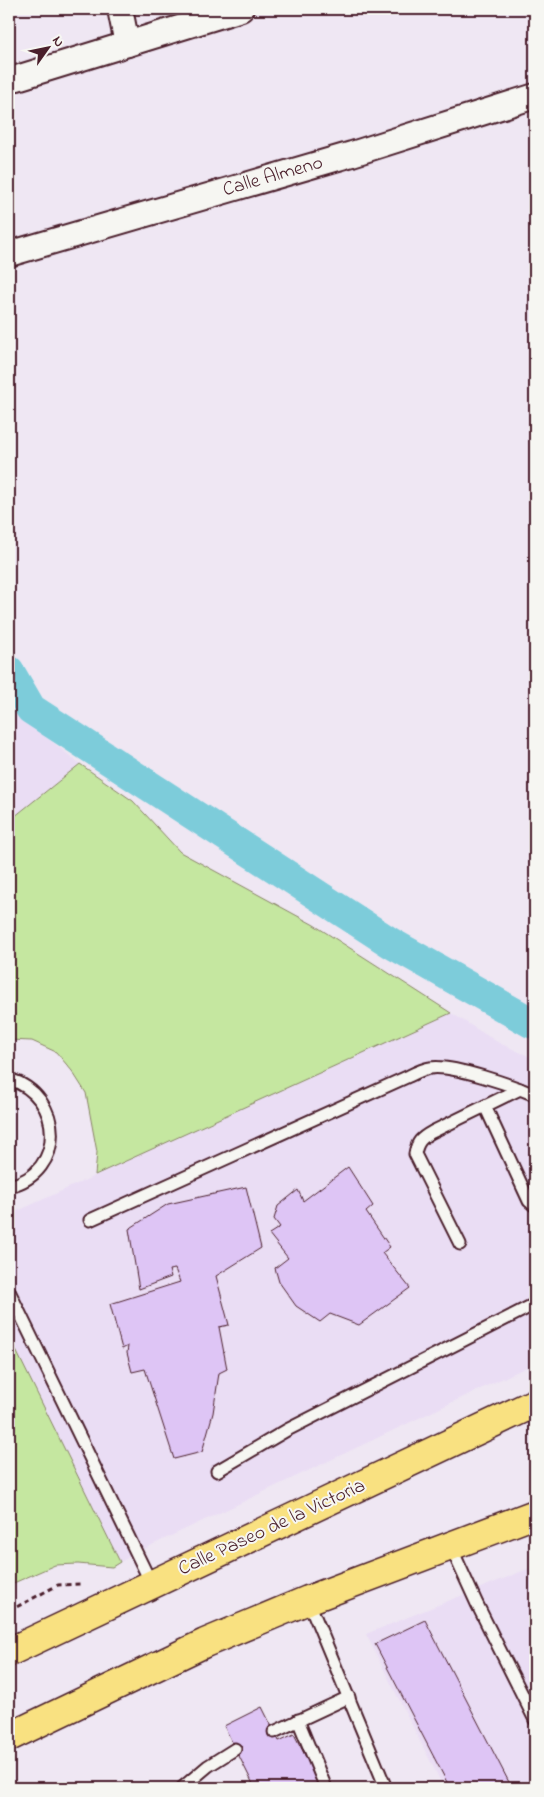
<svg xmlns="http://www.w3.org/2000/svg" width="544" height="1797" font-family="'Indie Flower',sans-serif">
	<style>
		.built { fill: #eaddf4 }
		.green { fill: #c5e7a0; stroke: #888366 }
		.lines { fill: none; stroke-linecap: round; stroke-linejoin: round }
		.canal { stroke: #7dccda; stroke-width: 31 }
		.building { fill: #dec5f5; stroke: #4a1f2b }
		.lane-casing { stroke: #4a1f2b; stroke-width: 15 }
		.street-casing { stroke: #4a1f2b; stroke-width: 28 }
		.primary-casing { stroke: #4a1f2b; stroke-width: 31 }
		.path { stroke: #4a1f2b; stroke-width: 3; stroke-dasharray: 5 4; stroke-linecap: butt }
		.lane { stroke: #f6f6f2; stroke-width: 11 }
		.street { stroke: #f6f6f2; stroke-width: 24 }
		.primary { stroke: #f9e181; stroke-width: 28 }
		.labels { text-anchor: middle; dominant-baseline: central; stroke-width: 4; stroke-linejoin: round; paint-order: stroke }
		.street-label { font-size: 20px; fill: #4a1f2b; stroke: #f6f6f2 }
	</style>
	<rect width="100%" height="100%" fill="#efe7f3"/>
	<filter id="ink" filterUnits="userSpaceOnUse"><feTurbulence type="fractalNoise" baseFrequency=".02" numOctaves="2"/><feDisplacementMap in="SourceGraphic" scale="10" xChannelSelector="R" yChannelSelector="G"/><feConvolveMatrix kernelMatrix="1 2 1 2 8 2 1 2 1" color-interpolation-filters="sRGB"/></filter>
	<g filter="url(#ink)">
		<g class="built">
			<path d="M 9,707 L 80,764 L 9,821 Z"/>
			<path d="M 451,1013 L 499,1043 L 535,1059 L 535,1363 L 154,1544 L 120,1562 L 9,1336 L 9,1215 Z"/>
			<path d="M 535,1566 L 535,1788 L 444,1788 L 366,1634 Z"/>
		</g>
		<g class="green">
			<path d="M 80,764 L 133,801 L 180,852 L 314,925 L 451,1013 L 95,1175 L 97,1152 L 86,1093 L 72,1071 L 56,1052 L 32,1041 L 9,1040 L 9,821 Z"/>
			<path d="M 9,1336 L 120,1562 L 112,1567 L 78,1564 L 55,1565 L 9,1585 Z"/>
		</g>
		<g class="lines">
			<path class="canal" d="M 9,671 L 31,709 L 391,943 L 532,1023"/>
		</g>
		<g class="building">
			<path d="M 348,1167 L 373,1206 L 366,1212 L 390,1247 L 382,1253 L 410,1288 L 359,1325 L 330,1314 L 320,1322 L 296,1306 L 279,1282 L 275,1268 L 288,1258 L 269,1234 L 280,1227 L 274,1219 L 278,1206 L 298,1190 L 303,1201 Z"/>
			<path d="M 246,1187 L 261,1248 L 216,1276 L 229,1325 L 219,1327 L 227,1369 L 219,1373 L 213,1413 L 202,1452 L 174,1459 L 145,1369 L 132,1372 L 127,1353 L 128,1346 L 122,1349 L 110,1304 L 180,1282 L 175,1269 L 169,1270 L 171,1277 L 139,1289 L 129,1229 L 168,1204 Z"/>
			<path d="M 425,1620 L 512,1788 L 450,1788 L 375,1644 Z"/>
			<path d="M 262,1707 L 279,1741 L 294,1734 L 322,1788 L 255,1788 L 224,1726 Z"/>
		</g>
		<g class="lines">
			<g class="lane-casing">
				<g id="lane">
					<path d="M 9,1079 C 65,1096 66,1173 9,1186"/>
					<path d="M 485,1106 L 529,1201 L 535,1206"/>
					<path d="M 90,1220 L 409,1076 C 415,1073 423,1069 430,1068 C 452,1064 514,1086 535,1095"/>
					<path d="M 460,1244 L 415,1154 C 417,1142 421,1138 432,1132 L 520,1089"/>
					<path d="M 9,1291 L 152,1585"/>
					<path d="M 217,1471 L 287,1430 L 535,1304"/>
					<path d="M 450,1545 L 477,1604 L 535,1720"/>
					<path d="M 308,1600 L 386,1788"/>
					<path d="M 298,1720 L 326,1788"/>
					<path d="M 274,1732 L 349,1697"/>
					<path d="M 182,1788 L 208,1766 L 235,1749"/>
				</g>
			</g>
			<g class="street-casing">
				<g id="street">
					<path d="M 120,9 L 127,44"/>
					<path d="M 17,78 L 241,9"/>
					<path d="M 9,254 L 352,154 L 535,96"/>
				</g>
			</g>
			<g class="primary-casing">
				<g id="primary">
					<path d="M 9,1652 L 535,1403"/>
					<path d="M 9,1737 L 205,1643 L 308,1600 L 535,1514"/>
				</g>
			</g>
			<path class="path" d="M 9,1611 L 58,1585 L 82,1584"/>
			<use href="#lane" class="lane"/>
			<use href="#street" class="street"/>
			<use href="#primary" class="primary"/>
		</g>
	</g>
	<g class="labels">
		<g class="street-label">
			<text transform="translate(273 177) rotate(-16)">Calle Almeno</text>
			<text transform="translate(272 1528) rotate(-25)">Calle Paseo de la Victoria</text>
		</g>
	</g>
	<rect width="544" height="1797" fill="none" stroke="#f6f6f2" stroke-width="30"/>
	<rect x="15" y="15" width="514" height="1767" fill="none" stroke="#4a1f2b" stroke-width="2" filter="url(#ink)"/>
	<g transform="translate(48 48) rotate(57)" stroke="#f6f6f2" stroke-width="4" paint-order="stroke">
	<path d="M0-4L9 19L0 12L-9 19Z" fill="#4a1f2b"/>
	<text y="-8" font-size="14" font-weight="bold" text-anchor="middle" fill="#4a1f2b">N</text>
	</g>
</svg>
